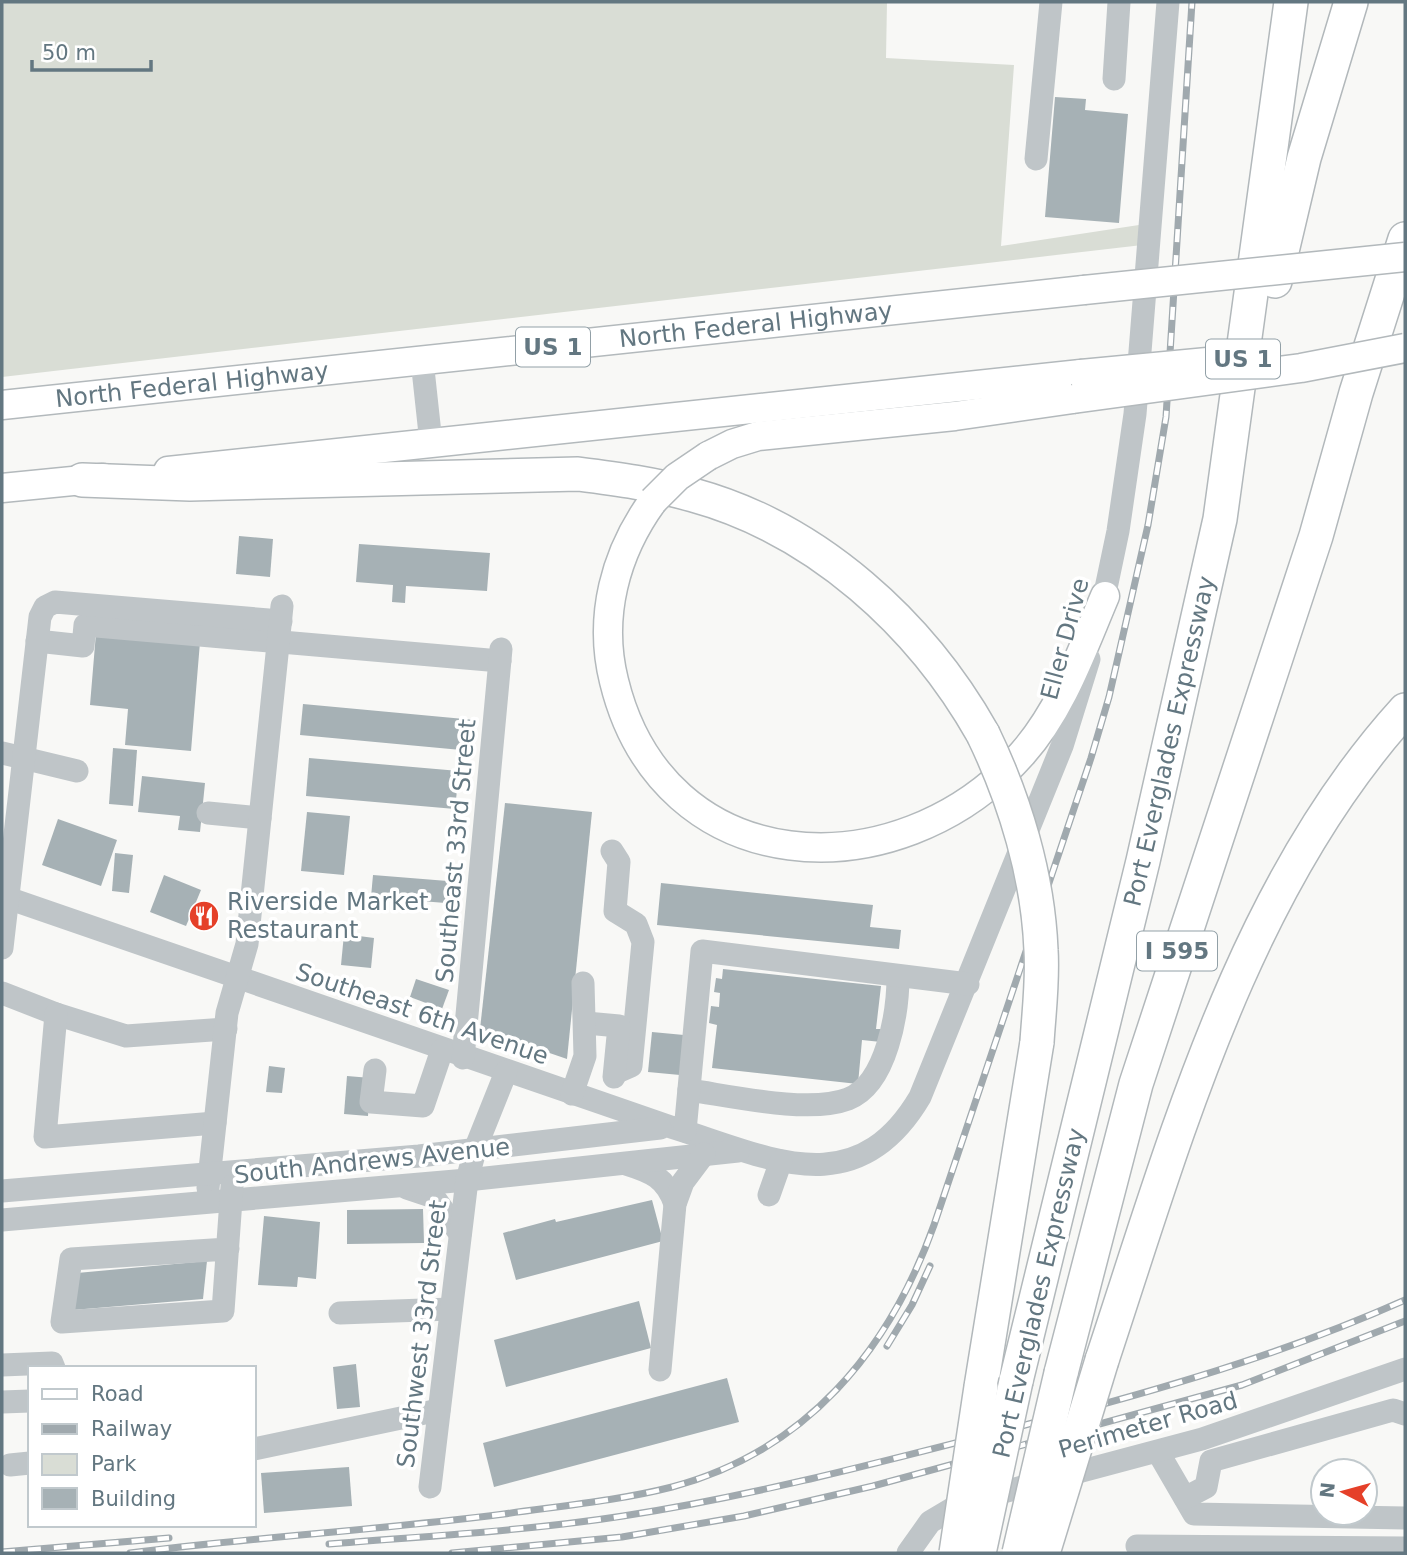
<svg xmlns="http://www.w3.org/2000/svg" width="1407" height="1555" font-family="'DejaVu Sans',sans-serif">
	<style>
		.green { fill: #d9ddd5 }
		.building { fill: #a6b1b5 }
		.lines { fill: none; stroke-linecap: round; stroke-linejoin: round }
		.major-casing { stroke: #b3b9bc; stroke-width: 31 }
		.highway-casing { stroke: #b2b8bb; stroke-width: 36 }
		.minor { stroke: #bfc5c8; stroke-width: 23 }
		.major { stroke: #fff; stroke-width: 28 }
		.highway { stroke: #fff; stroke-width: 33 }
		.rail-casing { stroke: #a0a9ae; stroke-width: 7 }
		.rail { stroke: #fff; stroke-width: 4.5; stroke-dasharray: 13; stroke-linecap: butt }
		.major-bridge-casing { stroke: #b3b9bc; stroke-width: 31; stroke-linecap: butt }
		.highway-bridge-casing { stroke: #b2b8bb; stroke-width: 36; stroke-linecap: butt }
		.major-bridge { stroke: #fff; stroke-width: 28 }
		.highway-bridge { stroke: #fff; stroke-width: 33 }
		.labels { text-anchor: middle; dominant-baseline: central; stroke-width: 7; stroke-linejoin: round; paint-order: stroke }
		.shield { fill: #fff; stroke: #92a0a7; stroke-width: 2 }
		.shield-label { font-size: 23px; font-weight: bold; fill: #637781 }
		.street-label { font-size: 24px; fill: #637781; stroke: #fff }
		.poi-label { font-size: 24px; fill: #637781; stroke: #fff; text-anchor: start }
	</style>
	<rect width="100%" height="100%" fill="#f8f8f6"/>
	<path class="green" d="M 2,2 L 887,2 L 886,58 L 1014,65 L 1001,246 L 1152,223 L 1151,244 L 2,377 Z"/>
	<g class="building">
		<path d="M 1055,97 L 1086,99 L 1085,110 L 1128,114 L 1119,223 L 1045,217 Z"/>
		<path d="M 239,536 L 273,539 L 270,577 L 236,574 Z"/>
		<path d="M 359,544 L 490,553 L 487,591 L 406,586 L 405,603 L 392,602 L 393,585 L 356,582 Z"/>
		<path d="M 96,633 L 200,642 L 191,751 L 125,745 L 128,709 L 90,705 Z"/>
		<path d="M 303,704 L 475,720 L 472,751 L 300,735 Z"/>
		<path d="M 113,748 L 137,750 L 133,806 L 109,804 Z"/>
		<path d="M 309,758 L 459,771 L 455,809 L 306,796 Z"/>
		<path d="M 142,776 L 205,783 L 200,832 L 178,830 L 180,816 L 138,812 Z"/>
		<path d="M 505,803 L 592,812 L 567,1059 L 480,1029 Z"/>
		<path d="M 307,812 L 350,816 L 344,875 L 301,871 Z"/>
		<path d="M 58,819 L 117,840 L 101,886 L 42,865 Z"/>
		<path d="M 115,853 L 133,855 L 129,893 L 112,891 Z"/>
		<path d="M 164,875 L 201,890 L 186,926 L 150,912 Z"/>
		<path d="M 373,875 L 460,882 L 458,904 L 371,897 Z"/>
		<path d="M 661,883 L 873,905 L 870,927 L 901,930 L 899,949 L 657,925 Z"/>
		<path d="M 344,934 L 374,938 L 371,968 L 341,965 Z"/>
		<path d="M 723,969 L 881,986 L 876,1029 L 883,1029 L 881,1042 L 862,1040 L 858,1084 L 712,1068 L 717,1025 L 709,1023 L 711,1006 L 719,1007 L 720,993 L 714,992 L 716,978 L 722,979 Z"/>
		<path d="M 416,979 L 449,990 L 442,1009 L 410,997 Z"/>
		<path d="M 652,1032 L 684,1035 L 680,1075 L 648,1072 Z"/>
		<path d="M 269,1066 L 285,1068 L 282,1093 L 266,1092 Z"/>
		<path d="M 347,1076 L 371,1078 L 368,1116 L 344,1114 Z"/>
		<path d="M 652,1200 L 663,1241 L 516,1280 L 503,1233 L 555,1219 L 556,1222 Z"/>
		<path d="M 423,1209 L 424,1243 L 347,1244 L 347,1210 Z"/>
		<path d="M 264,1216 L 320,1222 L 316,1279 L 298,1277 L 297,1287 L 258,1285 Z"/>
		<path d="M 207,1261 L 203,1299 L 73,1310 L 77,1273 Z"/>
		<path d="M 639,1301 L 651,1348 L 506,1387 L 494,1340 Z"/>
		<path d="M 356,1364 L 360,1407 L 337,1409 L 333,1367 Z"/>
		<path d="M 727,1378 L 739,1422 L 494,1487 L 483,1443 Z"/>
		<path d="M 349,1467 L 352,1506 L 264,1513 L 261,1473 Z"/>
	</g>
	<g class="lines">
		<g class="major-casing">
			<g id="major">
				<path id="s1" d="M 2,405 L 1084,290"/>
				<path d="M 708,456 L 732,444 L 758,436 L 955,416 L 1073,399"/>
				<path d="M 168,471 L 1081,374"/>
				<path d="M 2,488 L 103,478"/>
				<path d="M 653,501 C 615,553 598,617 614,681 C 663,882 897,894 1022,754 C 1062,709 1082,650 1105,596"/>
			</g>
		</g>
		<g class="highway-casing">
			<g id="highway">
				<path d="M 1275,281 L 1304,158 L 1351,2"/>
				<path d="M 82,480 L 190,484 L 578,474 C 617,479 655,484 693,495 C 817,529 921,624 983,734"/>
				<path d="M 1102,1360 C 1176,1137 1244,887 1405,710"/>
				<path d="M 1061,1373 L 1136,1084 L 1316,536 L 1356,393 L 1405,239"/>
				<path id="s2" d="M 1016,1381 L 1143,861 L 1220,519 L 1291,2"/>
				<path d="M 981,1387 L 1037,1042"/>
			</g>
		</g>
		<g class="minor">
			<path d="M 1114,79 L 1119,2"/>
			<path d="M 1036,159 L 1051,2"/>
			<path d="M 422,360 L 431,443"/>
			<path d="M 1101,612 L 1118,531 L 1135,414 L 1168,2"/>
			<path d="M 37,641 L 83,646 L 85,625 L 500,661"/>
			<path d="M 2,753 L 77,771"/>
			<path d="M 208,813 L 260,818"/>
			<path d="M 612,851 L 619,862 L 615,911 L 636,924 L 643,942 L 631,1066 L 615,1073"/>
			<path d="M 2,896 L 671,1127 C 766,1156 855,1207 920,1097 L 1062,746 L 1089,659"/>
			<path d="M 2,948 L 40,617 L 45,607 L 55,602 L 281,621"/>
			<path d="M 2,993 L 56,1014 L 126,1036 L 226,1029"/>
			<path d="M 56,1014 L 45,1137 L 215,1123"/>
			<path d="M 586,1023 L 619,1026 L 614,1077"/>
			<path d="M 463,1058 L 501,649"/>
			<path d="M 375,1070 L 371,1102 L 423,1106 L 442,1050"/>
			<path d="M 689,1090 C 731,1096 809,1114 848,1099 C 887,1084 898,1012 898,976"/>
			<path d="M 572,1094 L 585,1056 L 583,983"/>
			<path d="M 685,1131 L 702,951 L 968,984"/>
			<path d="M 626,1164 C 652,1172 666,1178 675,1204"/>
			<path d="M 208,1188 L 227,1013 L 247,944 L 282,606"/>
			<path d="M 407,1188 L 434,1197 L 460,1234"/>
			<path d="M 2,1191 L 419,1156 L 660,1128"/>
			<path d="M 769,1195 L 781,1161"/>
			<path d="M 2,1220 L 467,1180 L 738,1151"/>
			<path d="M 228,1249 L 71,1259 L 62,1322 L 223,1311 L 232,1186"/>
			<path d="M 340,1313 L 451,1309"/>
			<path d="M 2,1365 L 52,1363 L 54,1368"/>
			<path d="M 660,1370 L 675,1204 L 683,1182 L 704,1154"/>
			<path d="M 2,1402 L 30,1401"/>
			<path d="M 254,1449 L 439,1410"/>
			<path d="M 1158,1452 L 1194,1514 L 1405,1518"/>
			<path d="M 10,1465 L 30,1463"/>
			<path d="M 430,1487 L 467,1180 L 476,1147 L 506,1072"/>
			<path d="M 1185,1498 L 1206,1487 L 1211,1461 L 1393,1410 L 1405,1414"/>
			<path d="M 1137,1546 L 1405,1548"/>
			<path d="M 908,1553 L 930,1522 L 962,1503 L 1202,1439 L 1405,1369"/>
		</g>
		<use href="#major" class="major"/>
		<use href="#highway" class="highway"/>
		<g class="rail-casing">
			<g id="rail">
				<path d="M 887,1346 L 912,1305 L 930,1266"/>
				<path d="M 329,1544 C 427,1536 526,1531 623,1516 C 759,1495 892,1459 1025,1425 C 1155,1391 1282,1355 1405,1300"/>
				<path d="M 2,1552 L 169,1538"/>
				<path d="M 130,1553 C 254,1537 380,1530 504,1514 C 560,1506 617,1501 672,1487 C 806,1451 889,1351 934,1225 L 1091,758 L 1109,697 L 1148,525 L 1166,417 L 1192,2"/>
				<path d="M 452,1553 L 622,1537 L 744,1516 L 873,1486 L 1242,1385 L 1405,1321"/>
			</g>
		</g>
		<use href="#rail" class="rail"/>
		<g class="major-bridge-casing">
			<g id="major-bridge">
				<path d="M 1084,290 L 1405,257"/>
				<path d="M 1081,374 L 1218,361"/>
				<path d="M 1073,399 L 1301,368 L 1405,348"/>
				<path d="M 653,501 L 677,477 L 708,456"/>
			</g>
		</g>
		<g class="highway-bridge-casing">
			<g id="highway-bridge">
				<path d="M 983,734 C 1015,800 1038,876 1041,950 C 1043,980 1039,1011 1037,1042"/>
				<path d="M 956,1553 L 981,1387"/>
				<path d="M 979,1553 L 1016,1381"/>
				<path d="M 1019,1553 L 1061,1373"/>
				<path d="M 1043,1553 L 1102,1360"/>
			</g>
		</g>
		<use href="#major-bridge" class="major-bridge"/>
		<use href="#highway-bridge" class="highway-bridge"/>
	</g>
	<defs>
		<g id="restaurant-disc" transform="scale(1.575)"><circle r="9.5" fill="#e54029" stroke="#fff"/><path d="M-5-6h1v4h1v-4h1v4h1v-4h1v5L-1.5 .5V6h-2V.5L-5-1ZM5-6V6H3V1.5H1.5Q1.5-4 5-6Z" fill="#fff"/></g>
	</defs>
	<g fill-rule="evenodd">
		<use href="#restaurant-disc" x="204" y="916"/>
	</g>
	<g class="labels">
		<g class="shield">
			<rect x="516" y="327.5" width="74" height="39" rx="5"/>
			<rect x="1206" y="339.5" width="74" height="39" rx="5"/>
			<rect x="1137" y="931.5" width="80" height="39" rx="5"/>
		</g>
		<g class="shield-label">
			<text x="553" y="347">US 1</text>
			<text x="1243" y="359">US 1</text>
			<text x="1177" y="951">I 595</text>
		</g>
		<g class="street-label">
			<text stroke="none"><textPath href="#s1" startOffset="758">North Federal Highway</textPath></text>
			<text stroke="none"><textPath href="#s1" startOffset="191">North Federal Highway</textPath></text>
			<text transform="translate(1065 639) rotate(-75)">Eller Drive</text>
			<text stroke="none"><textPath href="#s2" startOffset="658">Port Everglades Expressway</textPath></text>
			<text transform="translate(456 851) rotate(-85)">Southeast 33rd Street</text>
			<text transform="translate(422 1014) rotate(19)">Southeast 6th Avenue</text>
			<text transform="translate(372 1161) rotate(-6)">South Andrews Avenue</text>
			<text transform="translate(1039 1293) rotate(-77)">Port Everglades Expressway</text>
			<text transform="translate(422 1334) rotate(-83)">Southwest 33rd Street</text>
			<text transform="translate(1148 1425) rotate(-16)">Perimeter Road</text>
		</g>
		<g class="poi-label">
			<text x="227" y="902">Riverside Market<tspan x="227" dy="28">Restaurant</tspan></text>
		</g>
	</g>
	<rect width="1407" height="1555" fill="none" stroke="#637781" stroke-width="7"/>
	<rect x="28" y="1366" width="228" height="161" fill="#ffffff" stroke="#c1c9cd" stroke-width="2"/>
	<rect x="42" y="1389" width="35" height="10" fill="#ffffff" stroke="#c1c9cd" stroke-width="2"/>
	<text x="91" y="1401" font-size="21" fill="#637781">Road</text>
	<rect x="42" y="1424" width="35" height="10" fill="#a0a9ae" stroke="#c1c9cd" stroke-width="2"/>
	<text x="91" y="1436" font-size="21" fill="#637781">Railway</text>
	<rect x="42" y="1454" width="35" height="21" fill="#d9ddd5" stroke="#c1c9cd" stroke-width="2"/>
	<text x="91" y="1471" font-size="21" fill="#637781">Park</text>
	<rect x="42" y="1488" width="35" height="21" fill="#a6b1b5" stroke="#c1c9cd" stroke-width="2"/>
	<text x="91" y="1506" font-size="21" fill="#637781">Building</text>
	<g transform="translate(1344 1492) rotate(276)"><circle r="33" fill="#ffffff" stroke="#c1c9cd" stroke-width="2"/>
	<path d="M0-5L12 26L0 18L-12 26Z" fill="#e54029"/>
	<text y="-10" font-size="19" font-weight="bold" text-anchor="middle" fill="#637781">N</text>
	</g>
	<path d="M32 60v10h119v-10" fill="none" stroke="#637781" stroke-width="3.5"/>
	<text x="42" y="60" font-size="21" fill="#637781" stroke="#ffffff" stroke-width="5" paint-order="stroke">50 m</text>
</svg>
